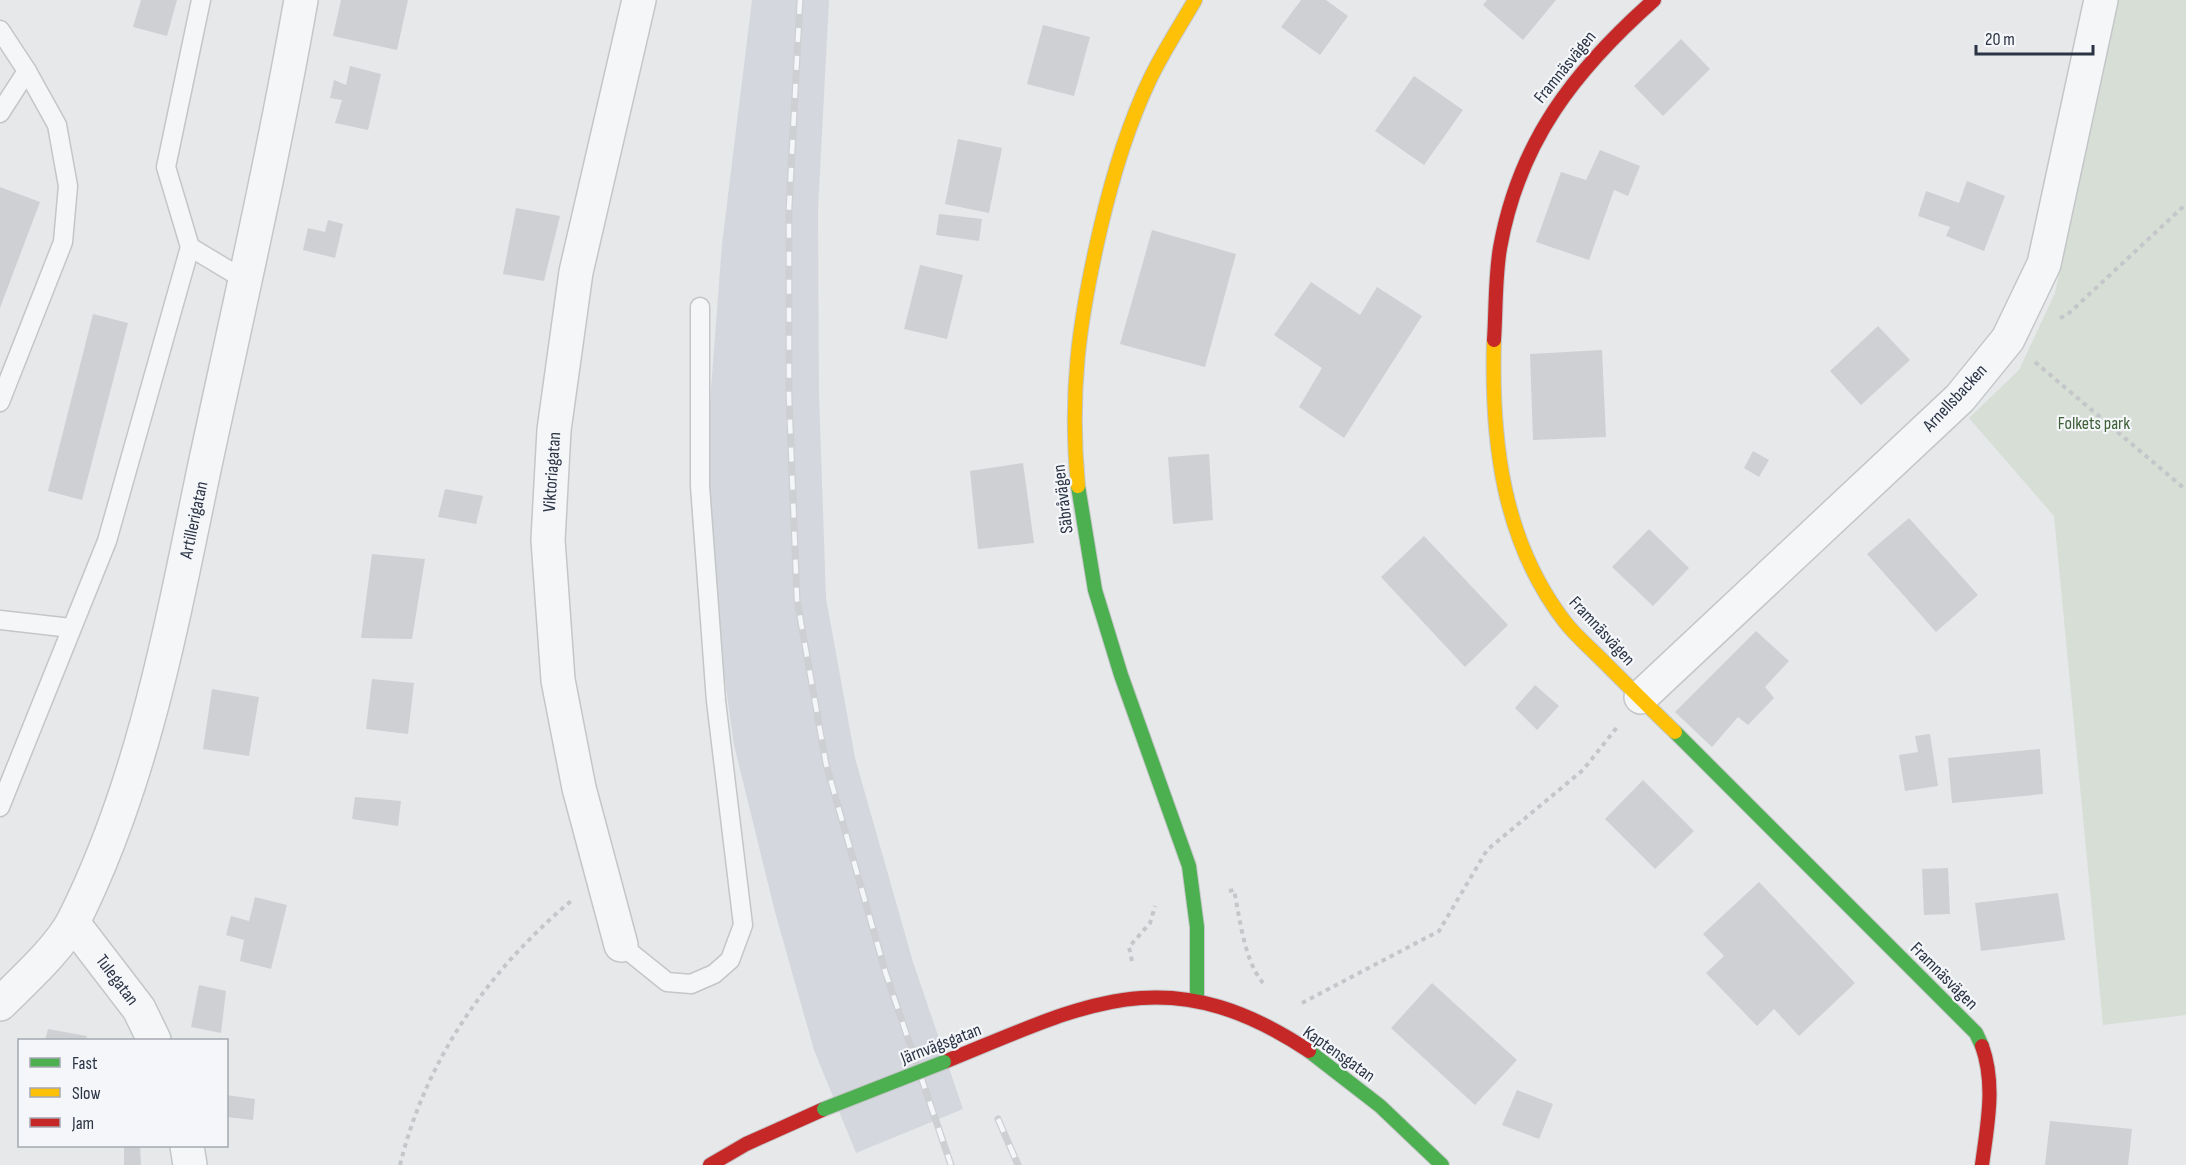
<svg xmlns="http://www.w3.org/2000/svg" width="2186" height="1165" font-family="'Sofia Sans Condensed',sans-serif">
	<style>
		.built { fill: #d4d7dd }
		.green { fill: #d6ded6 }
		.building { fill: #ced0d3 }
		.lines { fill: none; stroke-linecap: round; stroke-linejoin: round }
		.lane-casing { stroke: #c4c6c8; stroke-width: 21 }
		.street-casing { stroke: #c4c6c8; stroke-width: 36 }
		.fast-casing { stroke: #c4c6c8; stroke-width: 16 }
		.slow-casing { stroke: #c4c6c8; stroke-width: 16 }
		.jam-casing { stroke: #c4c6c8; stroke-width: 16 }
		.path { stroke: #c5c6ca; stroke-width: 4; stroke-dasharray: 4.5 4.5; stroke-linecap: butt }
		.lane { stroke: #f5f6f7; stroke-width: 18 }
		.street { stroke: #f5f6f7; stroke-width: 33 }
		.fast { stroke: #4caf50; stroke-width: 14 }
		.slow { stroke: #ffc107; stroke-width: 14 }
		.jam { stroke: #c62828; stroke-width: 14 }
		.rail-casing { stroke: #cecfd2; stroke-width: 7 }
		.rail { stroke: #f4f6f9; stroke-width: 4.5; stroke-dasharray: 14; stroke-linecap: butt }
		.fast-bridge-casing { stroke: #c4c6c8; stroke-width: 16; stroke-linecap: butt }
		.fast-bridge { stroke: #4caf50; stroke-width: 14 }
		.labels { text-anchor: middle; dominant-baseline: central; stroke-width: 4.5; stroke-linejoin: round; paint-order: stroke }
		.street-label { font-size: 18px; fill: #2b3445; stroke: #f4f6f9 }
		.park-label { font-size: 18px; fill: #3f6138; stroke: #f4f6f9 }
	</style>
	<rect width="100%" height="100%" fill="#e6e8ea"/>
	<path class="built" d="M 752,0 L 829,0 L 818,209 L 819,395 L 826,598 L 855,758 L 913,962 L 963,1109 L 856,1153 L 814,1050 L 775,912 L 734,745 L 719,638 L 706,455 L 722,244 Z"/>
	<path class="green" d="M 2116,0 L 2186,0 L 2186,1015 L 2103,1025 L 2054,516 L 1969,418 L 2019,370 L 2055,293 Z"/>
	<g class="building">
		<path d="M 141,0 L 177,0 L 167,36 L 133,27 Z"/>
		<path d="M 341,0 L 408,0 L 397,50 L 333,36 Z"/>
		<path d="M 1301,0 L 1326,0 L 1348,16 L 1320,55 L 1281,27 Z"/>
		<path d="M 1487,0 L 1556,0 L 1523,40 L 1483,5 Z"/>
		<path d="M 1043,25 L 1090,37 L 1074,96 L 1027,84 Z"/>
		<path d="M 1681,39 L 1710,69 L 1663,116 L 1634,86 Z"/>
		<path d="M 350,66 L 381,74 L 368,130 L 335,123 L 342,100 L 330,98 L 334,80 L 346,85 Z"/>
		<path d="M 1414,76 L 1463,110 L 1424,165 L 1375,131 Z"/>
		<path d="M 958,139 L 1002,148 L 989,213 L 945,204 Z"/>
		<path d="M 1600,150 L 1640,166 L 1628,196 L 1614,190 L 1589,260 L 1536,242 L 1561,172 L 1586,180 Z"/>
		<path d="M 1967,181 L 2005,196 L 1984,251 L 1946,236 L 1950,227 L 1918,216 L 1926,191 L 1959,203 Z"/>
		<path d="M 0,187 L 40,202 L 0,308 Z"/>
		<path d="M 516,208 L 560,216 L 544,281 L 503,274 Z"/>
		<path d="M 939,214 L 982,219 L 979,241 L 936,235 Z"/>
		<path d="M 328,220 L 343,224 L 335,258 L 303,250 L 308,228 L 325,232 Z"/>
		<path d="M 1152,230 L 1236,254 L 1205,367 L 1120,344 Z"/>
		<path d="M 920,265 L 963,275 L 947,339 L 904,329 Z"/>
		<path d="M 1311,282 L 1360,315 L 1377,287 L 1422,316 L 1344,438 L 1299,407 L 1322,368 L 1274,335 Z"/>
		<path d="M 93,314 L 128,323 L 82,500 L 48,491 Z"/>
		<path d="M 1878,326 L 1910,360 L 1861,405 L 1830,371 Z"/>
		<path d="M 1602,350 L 1606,437 L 1533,440 L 1530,354 Z"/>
		<path d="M 1753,451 L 1769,460 L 1759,477 L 1744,468 Z"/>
		<path d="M 1209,454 L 1213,520 L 1173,524 L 1168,457 Z"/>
		<path d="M 1023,463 L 1034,543 L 978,549 L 970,471 Z"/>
		<path d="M 445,489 L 483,496 L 476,524 L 438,517 Z"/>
		<path d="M 1909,518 L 1978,595 L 1936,632 L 1867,554 Z"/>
		<path d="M 1649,529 L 1689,568 L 1653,606 L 1612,567 Z"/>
		<path d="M 1424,536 L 1508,625 L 1465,667 L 1381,577 Z"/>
		<path d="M 372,554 L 425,559 L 412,639 L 361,638 Z"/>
		<path d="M 1756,631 L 1789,661 L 1765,687 L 1774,698 L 1748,725 L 1738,717 L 1712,747 L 1675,712 Z"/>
		<path d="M 372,679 L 414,683 L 408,734 L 366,729 Z"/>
		<path d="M 1535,685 L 1559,706 L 1537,730 L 1515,708 Z"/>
		<path d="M 212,689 L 259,697 L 249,756 L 203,749 Z"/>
		<path d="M 1930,734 L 1938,786 L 1905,791 L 1899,755 L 1918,752 L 1915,736 Z"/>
		<path d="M 2040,749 L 2043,794 L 1952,803 L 1948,758 Z"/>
		<path d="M 1643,780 L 1694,831 L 1655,869 L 1605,819 Z"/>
		<path d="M 355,797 L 401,801 L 398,826 L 352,819 Z"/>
		<path d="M 1948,868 L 1950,914 L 1924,915 L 1922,869 Z"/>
		<path d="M 1759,882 L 1855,983 L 1799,1036 L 1774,1009 L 1757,1026 L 1706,973 L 1724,956 L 1703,934 Z"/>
		<path d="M 2058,893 L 2065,940 L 1981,951 L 1975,903 Z"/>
		<path d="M 255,897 L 287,905 L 271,969 L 240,961 L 244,940 L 226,935 L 231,916 L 249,921 Z"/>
		<path d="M 1432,983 L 1517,1060 L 1475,1105 L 1391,1028 Z"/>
		<path d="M 199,985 L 226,991 L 221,1033 L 191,1027 Z"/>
		<path d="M 48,1029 L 87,1036 L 86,1040 L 45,1040 Z"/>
		<path d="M 1517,1090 L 1553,1104 L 1539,1139 L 1502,1125 Z"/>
		<path d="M 226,1095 L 255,1099 L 253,1120 L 226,1117 Z"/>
		<path d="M 2050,1121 L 2132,1129 L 2128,1165 L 2045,1165 Z"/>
		<path d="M 124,1146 L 140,1146 L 141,1165 L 124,1165 Z"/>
	</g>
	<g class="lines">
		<g class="lane-casing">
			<g id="lane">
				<path d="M 201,0 L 166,167 L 190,247 L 245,280"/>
				<path d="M 0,30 L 27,71 L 57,125 L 68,186 L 63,242 L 0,402"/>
				<path d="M 0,113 L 27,71"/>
				<path d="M 0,620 L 71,628"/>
				<path d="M 0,807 L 107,541 L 190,247"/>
				<path d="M 621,945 L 667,982 L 691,984 L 714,974 L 730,960 L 743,925 L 716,701 L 700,486 L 700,307"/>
			</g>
		</g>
		<g class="street-casing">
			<g id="street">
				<path d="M 1641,697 L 1960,398 L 2008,339 L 2044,264 L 2101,0"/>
				<path d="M 73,923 L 139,1009 L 154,1040"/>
				<path d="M 621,945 L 579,788 L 558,680 L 548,540 L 554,430 L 576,272 L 639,0"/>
				<path d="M 0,1004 C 22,982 60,948 74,920 C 146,776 173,616 206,460 C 239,307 274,154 301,0"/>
				<path d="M 187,1146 L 190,1165"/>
			</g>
		</g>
		<g class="fast-casing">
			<g id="fast">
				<path d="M 1078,486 L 1095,590 L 1121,675 L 1189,866 L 1197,927 L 1197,1000"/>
				<path d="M 1675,732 L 1976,1033 L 1982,1046"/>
				<path d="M 1309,1051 L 1380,1106 L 1442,1165"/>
			</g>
		</g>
		<g class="slow-casing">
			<g id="slow">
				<path d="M 1494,340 C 1491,440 1502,540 1565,622 C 1575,635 1588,646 1600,658 C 1625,683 1650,708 1675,732"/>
				<path d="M 1078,486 C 1069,392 1079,321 1100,230 C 1112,178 1127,127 1150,79 C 1163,52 1180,26 1195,0"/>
			</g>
		</g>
		<g class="jam-casing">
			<g id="jam">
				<path d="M 1494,340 C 1496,310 1495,278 1500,248 C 1519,141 1575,70 1654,0"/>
				<path d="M 1982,1046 C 1996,1085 1987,1126 1982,1165"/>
				<path d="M 944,1062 C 1085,1005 1166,956 1309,1051"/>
				<path d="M 710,1165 L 746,1144 L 824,1109"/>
			</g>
		</g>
		<g class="path">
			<path d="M 2060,318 L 2067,315 L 2186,204"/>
			<path d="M 2035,362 L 2186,490"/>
			<path d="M 1229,891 L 1234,890 C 1240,919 1244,960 1263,983"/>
			<path d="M 1132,961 L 1129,947 L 1150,923 L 1155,906"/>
			<path d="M 1302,1003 L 1439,931 L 1487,850 L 1583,770 L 1618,726"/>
			<path d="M 400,1165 C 426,1059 488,971 571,901"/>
		</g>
		<use href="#lane" class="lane"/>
		<use href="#street" class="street"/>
		<use href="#fast" class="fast"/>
		<use href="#slow" class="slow"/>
		<use href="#jam" class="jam"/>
		<g class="rail-casing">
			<g id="rail">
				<path d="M 800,0 L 789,209 L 789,396 L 797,600 L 826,764 L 885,971 L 951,1165"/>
				<path d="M 998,1119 L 1018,1165"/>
			</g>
		</g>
		<use href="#rail" class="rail"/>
		<g class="fast-bridge-casing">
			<path id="fast-bridge" d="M 824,1109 L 944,1062"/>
		</g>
		<use href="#fast-bridge" class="fast-bridge"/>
	</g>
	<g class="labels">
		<g class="street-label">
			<text transform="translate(1565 67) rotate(-51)">Framnäsvägen</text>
			<text transform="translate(1955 398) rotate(-47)">Arnellsbacken</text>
			<text transform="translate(552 472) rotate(-86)">Viktoriagatan</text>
			<text transform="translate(1063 499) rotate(-97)">Säbråvägen</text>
			<text transform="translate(194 520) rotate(-78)">Artillerigatan</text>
			<text transform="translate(1602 631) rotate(47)">Framnäsvägen</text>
			<text transform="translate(1944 976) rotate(45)">Framnäsvägen</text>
			<text transform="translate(117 980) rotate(53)">Tulegatan</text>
			<text transform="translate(941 1044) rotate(-21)">Järnvägsgatan</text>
			<text transform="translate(1339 1054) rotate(35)">Kaptensgatan</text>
		</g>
		<g class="park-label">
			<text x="2094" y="423">Folkets park</text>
		</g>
	</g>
	<rect x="18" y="1039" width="210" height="108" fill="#f4f6f9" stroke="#a4a8b1" stroke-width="1.5"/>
	<rect x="30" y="1058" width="30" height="9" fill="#4caf50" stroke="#a4a8b1" stroke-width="1.5"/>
	<text x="72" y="1069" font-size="18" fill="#2b3445">Fast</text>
	<rect x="30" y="1088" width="30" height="9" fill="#ffc107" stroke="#a4a8b1" stroke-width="1.5"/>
	<text x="72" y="1099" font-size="18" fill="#2b3445">Slow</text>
	<rect x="30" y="1118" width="30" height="9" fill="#c62828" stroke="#a4a8b1" stroke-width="1.5"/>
	<text x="72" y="1129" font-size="18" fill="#2b3445">Jam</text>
	<path d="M1976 45v9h117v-9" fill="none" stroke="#2b3445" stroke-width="3"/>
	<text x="1985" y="45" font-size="18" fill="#2b3445" stroke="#f4f6f9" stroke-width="4.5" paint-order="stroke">20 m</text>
</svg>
